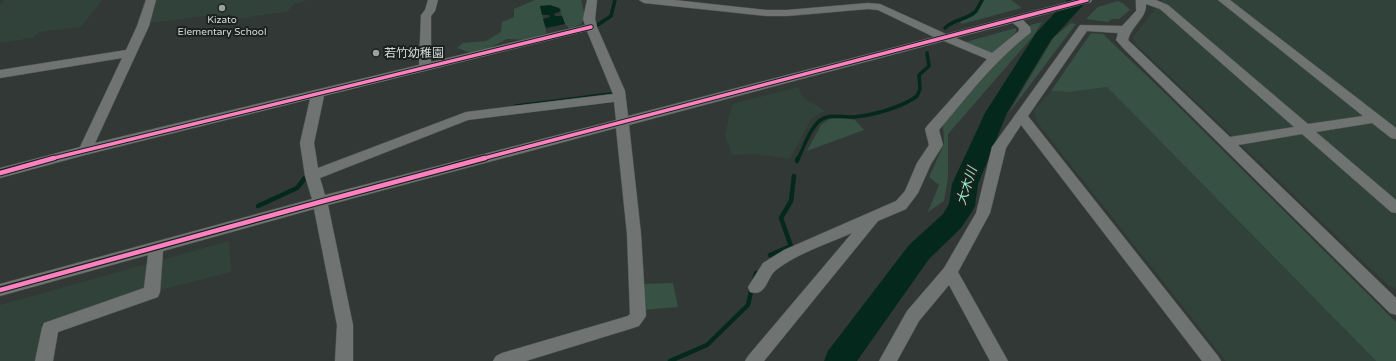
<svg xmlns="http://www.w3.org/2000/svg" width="1396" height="361" font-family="'Varela Round','Noto Sans JP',sans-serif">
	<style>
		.built { fill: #304239 }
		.green { fill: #375145 }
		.water { fill: #04281b }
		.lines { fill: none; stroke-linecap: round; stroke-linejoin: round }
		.stream-far1 { stroke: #04281b; stroke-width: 3.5 }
		.stream { stroke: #04281b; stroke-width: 4.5 }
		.river { fill: #04281b; fill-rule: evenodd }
		.minor-casing { stroke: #505552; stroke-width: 1 }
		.minor { fill: #6f7371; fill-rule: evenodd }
		.cycleway-far1-casing { stroke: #1b211e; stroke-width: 5.5 }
		.cycleway-casing { stroke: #1b211e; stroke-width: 7 }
		.cycleway-far1 { stroke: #ff80c0; stroke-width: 3.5 }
		.cycleway { stroke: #ff80c0; stroke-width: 4.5 }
		.poi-dot { fill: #9ba29e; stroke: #1b211e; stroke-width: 1.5 }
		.labels { text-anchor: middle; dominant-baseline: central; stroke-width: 4; stroke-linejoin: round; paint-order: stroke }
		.far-poi-label { font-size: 10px; fill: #d3dbd7; stroke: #1b211e }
		.poi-label { font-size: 12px; fill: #d3dbd7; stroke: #1b211e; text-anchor: start }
		.water-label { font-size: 13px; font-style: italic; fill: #97ebc6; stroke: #1b211e }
	</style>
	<rect width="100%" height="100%" fill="#323835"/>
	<g class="built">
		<path d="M 4,0 L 102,0 L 81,27 L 40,32 L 32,38 L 0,43 L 0,6 Z"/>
		<path d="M 155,0 L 308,0 L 294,4 L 287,12 L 256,16 L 236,19 L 232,16 L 215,15 L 149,23 Z"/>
		<path d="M 1162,0 L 1219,0 L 1396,140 L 1396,288 L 1389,286 L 1136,44 L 1133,37 Z"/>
		<path d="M 1228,0 L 1396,0 L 1396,130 Z"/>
		<path d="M 798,87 L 804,98 L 825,111 L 812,118 L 790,159 L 756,154 L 732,155 L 725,135 L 732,104 Z"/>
		<path d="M 1107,87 L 1376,361 L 1226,361 L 1037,122 L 1034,110 L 1051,91 L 1069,92 Z"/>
		<path d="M 229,241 L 231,272 L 156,291 L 145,290 L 42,328 L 37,361 L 0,361 L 0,305 Z"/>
	</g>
	<g class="green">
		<path d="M 535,0 L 581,0 L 585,16 L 581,24 L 570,29 L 565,24 L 559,8 L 540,6 L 547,35 L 528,40 L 507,39 L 487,49 L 471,53 L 457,48 L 463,43 L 486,41 L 501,32 L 502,22 L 514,17 L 514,9 Z"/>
		<path d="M 984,0 L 1011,0 L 1022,8 L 962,24 L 960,22 L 977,12 Z"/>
		<path d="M 1118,1 L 1124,4 L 1130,10 L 1119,19 L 1112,19 L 1108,22 L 1086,19 L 1098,7 Z"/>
		<path d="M 1042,22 L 1034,35 L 948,134 L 948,178 L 944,201 L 928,212 L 939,185 L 929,177 L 944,144 L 943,123 L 1013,45 L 1030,32 L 1030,25 Z"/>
		<path d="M 1071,23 L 1076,24 L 1008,114 L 1054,37 Z"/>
		<path d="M 1016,28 L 1016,32 L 993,55 L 962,43 Z"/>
		<path d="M 1091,33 L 1103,34 L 1169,97 L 1396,322 L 1396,361 L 1376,361 L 1107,87 L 1069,92 L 1051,91 Z"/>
		<path d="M 845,118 L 855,120 L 864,130 L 807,151 L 821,125 L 829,119 Z"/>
		<path d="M 673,283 L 678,307 L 642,310 L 642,284 Z"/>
	</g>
	<path class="water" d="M 550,5 L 559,8 L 561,11 L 554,14 L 555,16 L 562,16 L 565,24 L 546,28 L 543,19 L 550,17 L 549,15 L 542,15 L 540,6 Z"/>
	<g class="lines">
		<g class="stream-far1">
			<path d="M 596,26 L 611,16 L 615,0"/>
			<path d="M 945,28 C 953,19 968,20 976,11 C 978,8 980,4 982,0"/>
			<path d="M 516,106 L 611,94"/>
			<path d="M 798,159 C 804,147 808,132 818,122 C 829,112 841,118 853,117 C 871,116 903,107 917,96 L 920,89 L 919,75 L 929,66 L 927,53"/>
		</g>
		<g class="stream">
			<path d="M 797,161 L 798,158"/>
			<path d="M 258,206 L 297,188 L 305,178"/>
			<path d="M 770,255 L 791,246 L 781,218 L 791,201 L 794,176"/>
			<path d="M 754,281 L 756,273"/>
			<path d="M 670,361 L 707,345 L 748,305 L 752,287"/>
		</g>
		<path class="river" d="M 1067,0 L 1088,0 L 1051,40 L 1007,113 L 978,184 L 975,206 L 971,213 L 961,228 L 929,259 L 857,361 L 824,361 L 828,351 L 909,245 L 943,214 L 949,204 L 952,184 L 985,113 L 1036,33 Z"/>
		<g class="minor-casing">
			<g id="minor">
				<path d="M 146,0 L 156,0 L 149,26 L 95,143 L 419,65 L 421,15 L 425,10 L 428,0 L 438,0 L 435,11 L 431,16 L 431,62 L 585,25 L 583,19 L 587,0 L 597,0 L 595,19 L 597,27 L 625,91 L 628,116 L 934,37 L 878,10 L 868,9 L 787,16 L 766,16 L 644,3 L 639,0 L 674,0 L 766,10 L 787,10 L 868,3 L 880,4 L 946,34 L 1075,0 L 1092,0 L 1091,2 L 1023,20 L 1030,27 L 1031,32 L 1029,34 C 994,61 967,97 939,130 L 943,145 L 931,164 L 918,193 L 906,209 L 878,221 L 764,361 L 745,361 L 748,356 L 852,233 C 827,244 798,253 776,270 C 766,278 767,297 750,292 L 748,287 L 763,263 L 784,250 L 896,201 L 905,191 L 917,163 L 929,145 L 925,129 L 927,126 L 987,59 L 944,41 L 629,125 L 641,234 L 646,316 L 639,326 L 633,328 L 526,361 L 493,361 L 496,356 L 502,353 L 628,316 L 630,314 L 627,234 L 616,128 L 328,205 L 353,325 L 353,361 L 335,361 L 337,325 L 314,209 L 163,251 L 160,292 L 158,297 L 58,332 L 53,361 L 35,361 L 42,328 L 44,323 L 144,288 L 148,255 L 0,296 L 0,284 L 312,199 L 305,176 L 300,143 L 310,99 L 85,155 L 0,178 L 0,168 L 80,147 L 122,58 L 0,78 L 0,70 L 126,50 L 137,26 ZM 1013,23 L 1019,28 L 1019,31 L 992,53 L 956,38 ZM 587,31 L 613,94 L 466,112 L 318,168 L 314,143 L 324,96 ZM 614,102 L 616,120 L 325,195 L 320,178 L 468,120 Z"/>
				<path d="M 1136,0 L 1156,0 L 1168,5 L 1308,124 L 1363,116 L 1218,0 L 1230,0 L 1396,128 L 1396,139 L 1391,138 L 1372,123 L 1316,132 L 1396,200 L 1396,213 L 1391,212 L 1302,134 L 1238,145 L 1396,298 L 1396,315 L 1390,313 L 1125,50 L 1116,40 L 1118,33 L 1087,31 L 1028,116 L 1218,356 L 1221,361 L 1202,361 L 1021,125 L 1006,148 L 990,213 L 958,272 L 1008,361 L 990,361 L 949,285 L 919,321 L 897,361 L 879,361 L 907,311 L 944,268 L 976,213 L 992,147 L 1080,25 L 1122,26 L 1136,11 ZM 1146,4 L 1160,9 L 1294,127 L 1230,137 L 1128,40 C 1132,25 1147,18 1146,4 Z"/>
			</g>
		</g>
		<use href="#minor" class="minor"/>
		<g class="cycleway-far1-casing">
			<g id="cycleway-far1">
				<path d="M 50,159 L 591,27"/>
				<path d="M 481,159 L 1087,0"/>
			</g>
		</g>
		<g class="cycleway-casing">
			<g id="cycleway">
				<path d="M 0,173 L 54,158"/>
				<path d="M 0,290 L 320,202 L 485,158"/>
			</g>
		</g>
		<use href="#cycleway-far1" class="cycleway-far1"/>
		<use href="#cycleway" class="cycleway"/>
	</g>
	<g class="poi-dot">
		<circle cx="222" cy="8" r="4"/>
		<circle cx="376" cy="53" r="4"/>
	</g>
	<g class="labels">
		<g class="far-poi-label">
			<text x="222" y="20">Kizato<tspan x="222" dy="12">Elementary School</tspan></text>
		</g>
		<g class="poi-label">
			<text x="384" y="53">若竹幼稚園</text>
		</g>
		<g class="water-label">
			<text transform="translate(967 186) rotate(-72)">大木川</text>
		</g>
	</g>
</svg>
